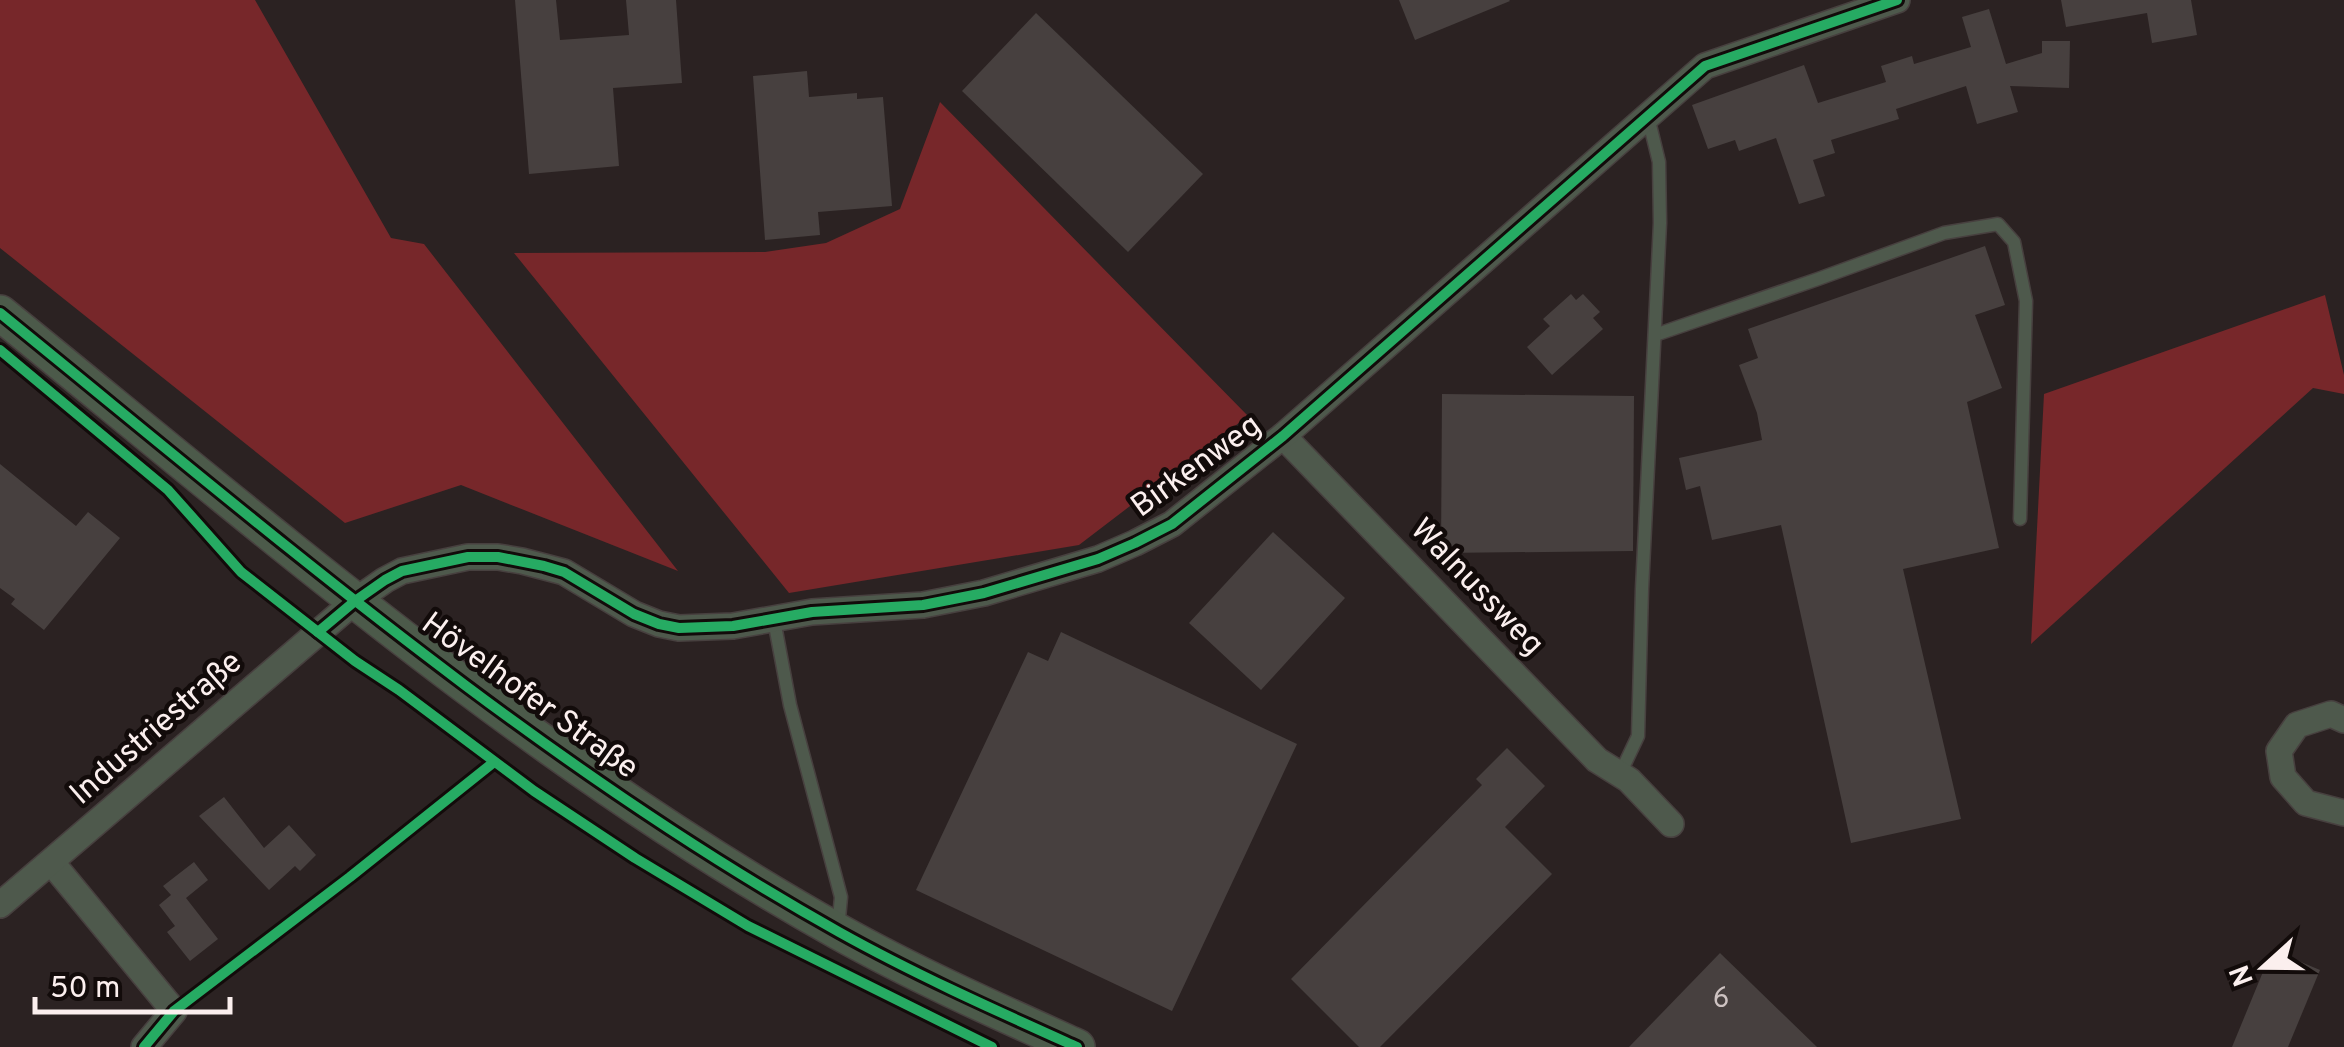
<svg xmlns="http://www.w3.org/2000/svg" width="2344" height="1047" font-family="Overpass,sans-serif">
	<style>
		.forest { fill: #77272a }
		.building { fill: #47403f }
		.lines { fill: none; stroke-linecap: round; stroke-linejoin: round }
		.service-casing { stroke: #47403f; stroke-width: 15 }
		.minor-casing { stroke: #47403f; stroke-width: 28 }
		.secondary-casing { stroke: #47403f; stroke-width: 38 }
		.service { stroke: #4e594c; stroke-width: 12 }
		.minor { stroke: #4e594c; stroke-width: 25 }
		.secondary { stroke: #4c5a4a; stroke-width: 35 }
		.cycleway-casing { stroke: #120b0a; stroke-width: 16 }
		.cycleway { stroke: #26ab63; stroke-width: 10 }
		.labels { text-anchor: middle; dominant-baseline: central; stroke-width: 9; stroke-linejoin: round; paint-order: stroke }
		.number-label { font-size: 28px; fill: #cec3c2 }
		.street-label { font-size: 32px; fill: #fbefee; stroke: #120b0a }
	</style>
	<rect width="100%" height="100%" fill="#2b2222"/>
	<g class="forest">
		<path d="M 0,0 L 255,0 L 391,238 L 424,244 L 678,571 L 461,485 L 345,523 L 0,248 Z"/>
		<path d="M 940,102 L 1248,416 L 1079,545 L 789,593 L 514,253 L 765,252 L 826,243 L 900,209 Z"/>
		<path d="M 2325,295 L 2344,375 L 2344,394 L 2313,388 L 2031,644 L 2044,394 Z"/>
	</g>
	<g class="building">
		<path d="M 515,0 L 556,0 L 560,40 L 629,35 L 626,0 L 676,0 L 682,83 L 613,88 L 619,166 L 529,174 Z"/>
		<path d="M 1399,0 L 1509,0 L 1510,1 L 1415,40 Z"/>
		<path d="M 2061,0 L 2191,0 L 2197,35 L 2152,43 L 2147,13 L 2066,27 Z"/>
		<path d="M 1989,9 L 2006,64 L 2042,53 L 2042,41 L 2070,41 L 2069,88 L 2010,86 L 2018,112 L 1977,124 L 1966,86 L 1896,109 L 1899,119 L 1831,140 L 1835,153 L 1813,160 L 1825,196 L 1799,204 L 1776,138 L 1739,151 L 1735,140 L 1708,149 L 1692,105 L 1804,65 L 1818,103 L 1886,82 L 1881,66 L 1912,56 L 1914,64 L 1971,47 L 1962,17 Z"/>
		<path d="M 1036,13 L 1203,174 L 1128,252 L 962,91 Z"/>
		<path d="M 807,71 L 809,97 L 857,93 L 857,99 L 883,97 L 892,206 L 818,212 L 820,235 L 765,240 L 753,76 Z"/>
		<path d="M 1985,246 L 2005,305 L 1975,315 L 2002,388 L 1967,402 L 1999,548 L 1903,569 L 1961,819 L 1851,843 L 1781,525 L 1712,540 L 1700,486 L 1686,490 L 1679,458 L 1762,440 L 1757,413 L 1739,365 L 1758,358 L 1748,329 Z"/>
		<path d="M 1571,294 L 1576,300 L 1583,294 L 1600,312 L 1593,318 L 1603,329 L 1552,375 L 1527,347 L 1550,326 L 1543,319 Z"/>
		<path d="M 1442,394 L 1634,396 L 1633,551 L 1441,553 Z"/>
		<path d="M 0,464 L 76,526 L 88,512 L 120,538 L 44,630 L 11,604 L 15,599 L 0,588 Z"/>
		<path d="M 1273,532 L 1345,598 L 1261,690 L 1189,623 Z"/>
		<path d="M 1061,632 L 1297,744 L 1172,1011 L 916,890 L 1028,652 L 1048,661 Z"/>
		<path d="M 1507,748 L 1545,786 L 1505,827 L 1552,874 L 1380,1047 L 1359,1047 L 1291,979 L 1482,785 L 1476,779 Z"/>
		<path d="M 224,797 L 264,848 L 289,825 L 316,855 L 300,871 L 295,866 L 269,890 L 199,816 Z"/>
		<path d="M 194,862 L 208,880 L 186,898 L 218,939 L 190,961 L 167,932 L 175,926 L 159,905 L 171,895 L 163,886 Z"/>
		<path d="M 2272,950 L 2320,970 L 2288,1047 L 2232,1047 Z"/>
		<path d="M 1720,953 L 1817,1047 L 1629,1047 Z"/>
	</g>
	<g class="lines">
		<g class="service-casing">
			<g id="service">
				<path d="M 1655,335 L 1818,279 L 1944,233 L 1998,224 L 2014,242 L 2026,301 L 2020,519"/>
				<path d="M 774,620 L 790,705 L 841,897 L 838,929"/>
				<path d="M 1620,774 L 1638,736 L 1642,589 L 1660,223 L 1659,162 L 1648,117"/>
				<path d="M 174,1011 L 350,877"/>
			</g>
		</g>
		<g class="minor-casing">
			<g id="minor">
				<path d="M 1283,436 L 1597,760 L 1629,780 L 1671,824"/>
				<path d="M 2344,720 L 2331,714 L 2297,725 L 2279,751 L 2283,777 L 2306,803 L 2344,813"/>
				<path d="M 52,863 L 174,1011 L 144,1047"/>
				<path d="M 0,905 L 355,601 L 385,580 L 402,571 L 468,557 L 498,557 L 522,561 L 564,572 L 634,614 L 659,624 L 679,628 L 733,626 L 812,612 L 923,605 L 984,593 L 1098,559 L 1135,543 L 1172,524 L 1283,436 L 1705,66 L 1897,0"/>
			</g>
		</g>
		<g class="secondary-casing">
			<path id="secondary" d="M 0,313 C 270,532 535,762 839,932 C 916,975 997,1011 1077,1047"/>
		</g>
		<use href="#service" class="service"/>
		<use href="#minor" class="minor"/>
		<use href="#secondary" class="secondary"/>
		<g class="cycleway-casing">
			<g id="cycleway">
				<path d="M 0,313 C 270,532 535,762 839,932 C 916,975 997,1011 1077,1047"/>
				<path d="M 0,350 L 168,490 L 241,572 L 355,661 L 399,690 L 534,791 L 635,858 L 748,926 L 992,1047"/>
				<path d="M 318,632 L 355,601 L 385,580 L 402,571 L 468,557 L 498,557 L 544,566 L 564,572 L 634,614 L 659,624 L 679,628 L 733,626 L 812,612 L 923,605 L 984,593 L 1098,559 L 1135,543 L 1172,524 L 1283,436 L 1705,66 L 1897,0"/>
				<path d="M 144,1047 L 174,1011 L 350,877 L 494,762"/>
			</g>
		</g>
		<use href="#cycleway" class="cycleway"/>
	</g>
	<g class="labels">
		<g class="number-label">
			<text x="1721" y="1000">6</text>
		</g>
		<g class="street-label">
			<text transform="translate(1197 467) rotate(-36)">Birkenweg</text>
			<text transform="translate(1476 588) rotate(46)">Walnussweg</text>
			<text transform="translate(529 697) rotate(36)">Hövelhofer Straße</text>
			<text transform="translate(157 729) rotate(-41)">Industriestraße</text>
		</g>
	</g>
	<g transform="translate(2264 967) rotate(249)" stroke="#120b0a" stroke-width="8" paint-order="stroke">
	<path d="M0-8L18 38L0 25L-18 38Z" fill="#fbefee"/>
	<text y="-15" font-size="28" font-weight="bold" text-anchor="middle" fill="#fbefee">N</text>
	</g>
	<path d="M35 997v15h195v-15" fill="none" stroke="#fbefee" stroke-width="5"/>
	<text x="50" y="997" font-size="30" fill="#fbefee" stroke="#120b0a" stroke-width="8" paint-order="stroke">50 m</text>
</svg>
